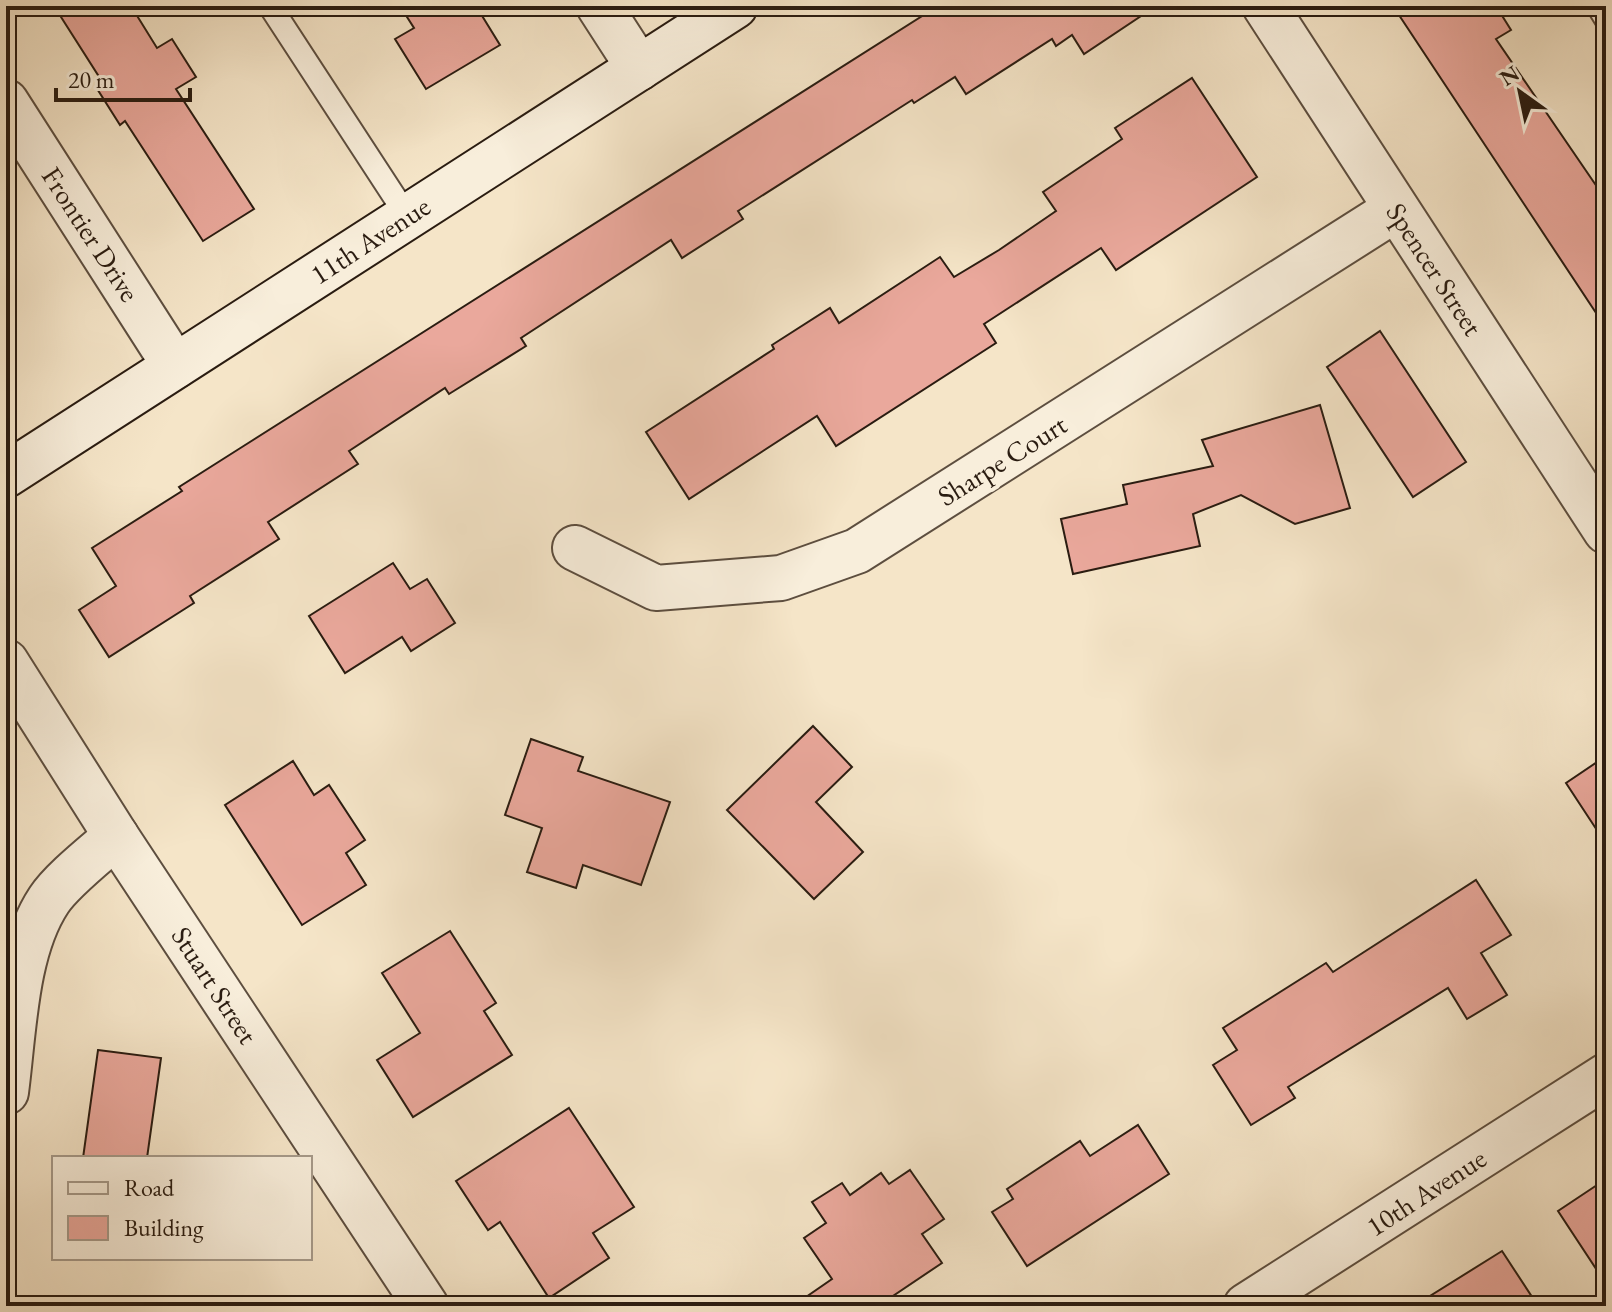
<svg xmlns="http://www.w3.org/2000/svg" width="1612" height="1312" font-family="'EB Garamond',serif">
	<style>
		.building { fill: #eaa89c; stroke: #2a1c11; stroke-width: 2 }
		.lines { fill: none; stroke-linecap: round; stroke-linejoin: round }
		.lane-casing { stroke: #5d4e3f; stroke-width: 26 }
		.street-casing { stroke: #5d4e3f; stroke-width: 48 }
		.secondary-casing { stroke: #2a1c11; stroke-width: 48 }
		.lane { stroke: #f8eedb; stroke-width: 22 }
		.street { stroke: #f8eedb; stroke-width: 44 }
		.secondary { stroke: #f8eedb; stroke-width: 44 }
		.labels { text-anchor: middle; dominant-baseline: central; stroke-width: 8; stroke-linejoin: round; paint-order: stroke }
		.street-label { font-size: 28px; fill: #2a1c11; stroke: #f8eedb }
	</style>
	<rect width="100%" height="100%" fill="#f5e5c8"/>
	<filter id="stains"><feTurbulence type="fractalNoise" baseFrequency=".0025" numOctaves="4"/><feColorMatrix values="0 0 0 0 .2 0 0 0 0 .09 0 0 0 0 .02 0 0 0 .5 -.17"/></filter>
	<radialGradient id="worn" r=".72"><stop offset=".6" stop-color="#630" stop-opacity="0"/><stop offset="1" stop-color="#630" stop-opacity=".3"/></radialGradient>
	<g class="building">
		<path d="M 54,6 L 131,6 L 157,48 L 172,39 L 196,77 L 176,89 L 254,209 L 203,241 L 125,121 L 120,125 L 96,87 L 103,83 Z"/>
		<path d="M 400,6 L 476,6 L 500,45 L 426,89 L 395,39 L 414,28 Z"/>
		<path d="M 938,6 L 1156,6 L 1084,54 L 1072,35 L 1056,46 L 1052,39 L 966,94 L 955,77 L 914,103 L 912,100 L 738,211 L 743,219 L 682,258 L 671,240 L 521,338 L 526,346 L 449,394 L 445,388 L 349,451 L 358,464 L 268,522 L 279,539 L 190,596 L 194,603 L 109,657 L 79,610 L 116,586 L 92,548 L 182,491 L 179,487 L 242,447 Z"/>
		<path d="M 1393,6 L 1496,6 L 1511,30 L 1496,39 L 1606,200 L 1606,328 Z"/>
		<path d="M 1192,78 L 1257,177 L 1116,270 L 1101,248 L 984,324 L 996,343 L 836,446 L 817,416 L 689,499 L 646,432 L 774,349 L 772,345 L 830,308 L 839,323 L 940,257 L 954,277 L 999,250 L 1056,211 L 1043,192 L 1122,139 L 1115,128 Z"/>
		<path d="M 1380,331 L 1466,462 L 1413,497 L 1327,367 Z"/>
		<path d="M 1320,405 L 1350,508 L 1295,524 L 1241,495 L 1193,514 L 1200,546 L 1073,574 L 1061,519 L 1127,504 L 1123,485 L 1213,466 L 1202,440 Z"/>
		<path d="M 393,563 L 410,589 L 427,579 L 455,623 L 411,651 L 402,637 L 345,673 L 309,616 Z"/>
		<path d="M 813,726 L 852,767 L 816,802 L 863,852 L 814,899 L 727,810 Z"/>
		<path d="M 531,739 L 583,757 L 578,771 L 670,802 L 641,885 L 583,865 L 576,888 L 527,872 L 542,828 L 505,815 Z"/>
		<path d="M 1606,756 L 1606,844 L 1566,783 Z"/>
		<path d="M 293,761 L 314,795 L 329,785 L 365,840 L 346,853 L 366,885 L 302,925 L 225,805 Z"/>
		<path d="M 1476,880 L 1511,935 L 1481,953 L 1507,995 L 1467,1019 L 1448,988 L 1288,1087 L 1295,1098 L 1251,1125 L 1213,1065 L 1237,1050 L 1223,1028 L 1326,963 L 1333,972 Z"/>
		<path d="M 450,931 L 496,1003 L 484,1011 L 512,1055 L 413,1117 L 377,1060 L 420,1033 L 382,973 Z"/>
		<path d="M 98,1050 L 161,1058 L 147,1158 L 83,1158 Z"/>
		<path d="M 569,1108 L 634,1207 L 593,1233 L 609,1258 L 549,1298 L 500,1222 L 488,1230 L 456,1181 Z"/>
		<path d="M 1138,1125 L 1169,1174 L 1027,1266 L 992,1212 L 1013,1199 L 1007,1189 L 1080,1141 L 1090,1156 Z"/>
		<path d="M 910,1170 L 944,1219 L 922,1234 L 942,1263 L 878,1306 L 793,1306 L 832,1279 L 804,1238 L 826,1223 L 812,1202 L 842,1183 L 850,1195 L 881,1173 L 889,1184 Z"/>
		<path d="M 1606,1179 L 1606,1284 L 1558,1211 Z"/>
		<path d="M 1502,1251 L 1538,1306 L 1414,1306 Z"/>
	</g>
	<g class="lines">
		<g class="lane-casing">
			<g id="lane">
				<path d="M 270,6 L 407,216"/>
				<path d="M 1598,6 L 1606,19"/>
			</g>
		</g>
		<g class="street-casing">
			<g id="street">
				<path d="M 599,6 L 639,68"/>
				<path d="M 1265,6 L 1606,531"/>
				<path d="M 6,102 L 175,366"/>
				<path d="M 575,548 L 656,588 L 781,578 L 857,551 L 1396,209"/>
				<path d="M 6,662 L 116,836 L 426,1306"/>
				<path d="M 6,1092 C 14,1032 15,951 49,900 C 62,880 97,853 116,836"/>
				<path d="M 1246,1306 L 1606,1076"/>
			</g>
		</g>
		<g class="secondary-casing">
			<path id="secondary" d="M 6,475 L 735,6"/>
		</g>
		<use href="#lane" class="lane"/>
		<use href="#street" class="street"/>
		<use href="#secondary" class="secondary"/>
	</g>
	<g class="labels">
		<g class="street-label">
			<text transform="translate(91 234) rotate(57)">Frontier Drive</text>
			<text transform="translate(370 240) rotate(-33)">11th Avenue</text>
			<text transform="translate(1435 269) rotate(57)">Spencer Street</text>
			<text transform="translate(1002 460) rotate(-32)">Sharpe Court</text>
			<text transform="translate(215 985) rotate(57)">Stuart Street</text>
			<text transform="translate(1426 1192) rotate(-33)">10th Avenue</text>
		</g>
	</g>
	<rect width="1612" height="1312" fill="none" stroke="#f5e5c8" stroke-width="32"/>
	<rect x="8" y="8" width="1596" height="1296" fill="none" stroke="#2a1c11" stroke-width="4"/>
	<rect x="16" y="16" width="1580" height="1280" fill="none" stroke="#2a1c11" stroke-width="2"/>
	<rect x="52" y="1156" width="260" height="104" fill="#f8eedb" stroke="#a69a8a" stroke-width="2"/>
	<rect x="68" y="1182" width="40" height="12" fill="#f8eedb" stroke="#a69a8a" stroke-width="2"/>
	<text x="124" y="1196" font-size="24" fill="#2a1c11">Road</text>
	<rect x="68" y="1216" width="40" height="24" fill="#eaa89c" stroke="#a69a8a" stroke-width="2"/>
	<text x="124" y="1236" font-size="24" fill="#2a1c11">Building</text>
	<g transform="translate(1520 92) rotate(327)" stroke="#f8eedb" stroke-width="6" paint-order="stroke">
	<path d="M0-6L14 30L0 20L-14 30Z" fill="#2a1c11"/>
	<text y="-12" font-size="22" font-weight="bold" text-anchor="middle" fill="#2a1c11">N</text>
	</g>
	<path d="M56 88v12h134v-12" fill="none" stroke="#2a1c11" stroke-width="4"/>
	<text x="68" y="88" font-size="24" fill="#2a1c11" stroke="#f8eedb" stroke-width="6" paint-order="stroke">20 m</text>
	<rect width="100%" height="100%" filter="url(#stains)"/>
	<rect width="100%" height="100%" fill="url(#worn)"/>
</svg>
